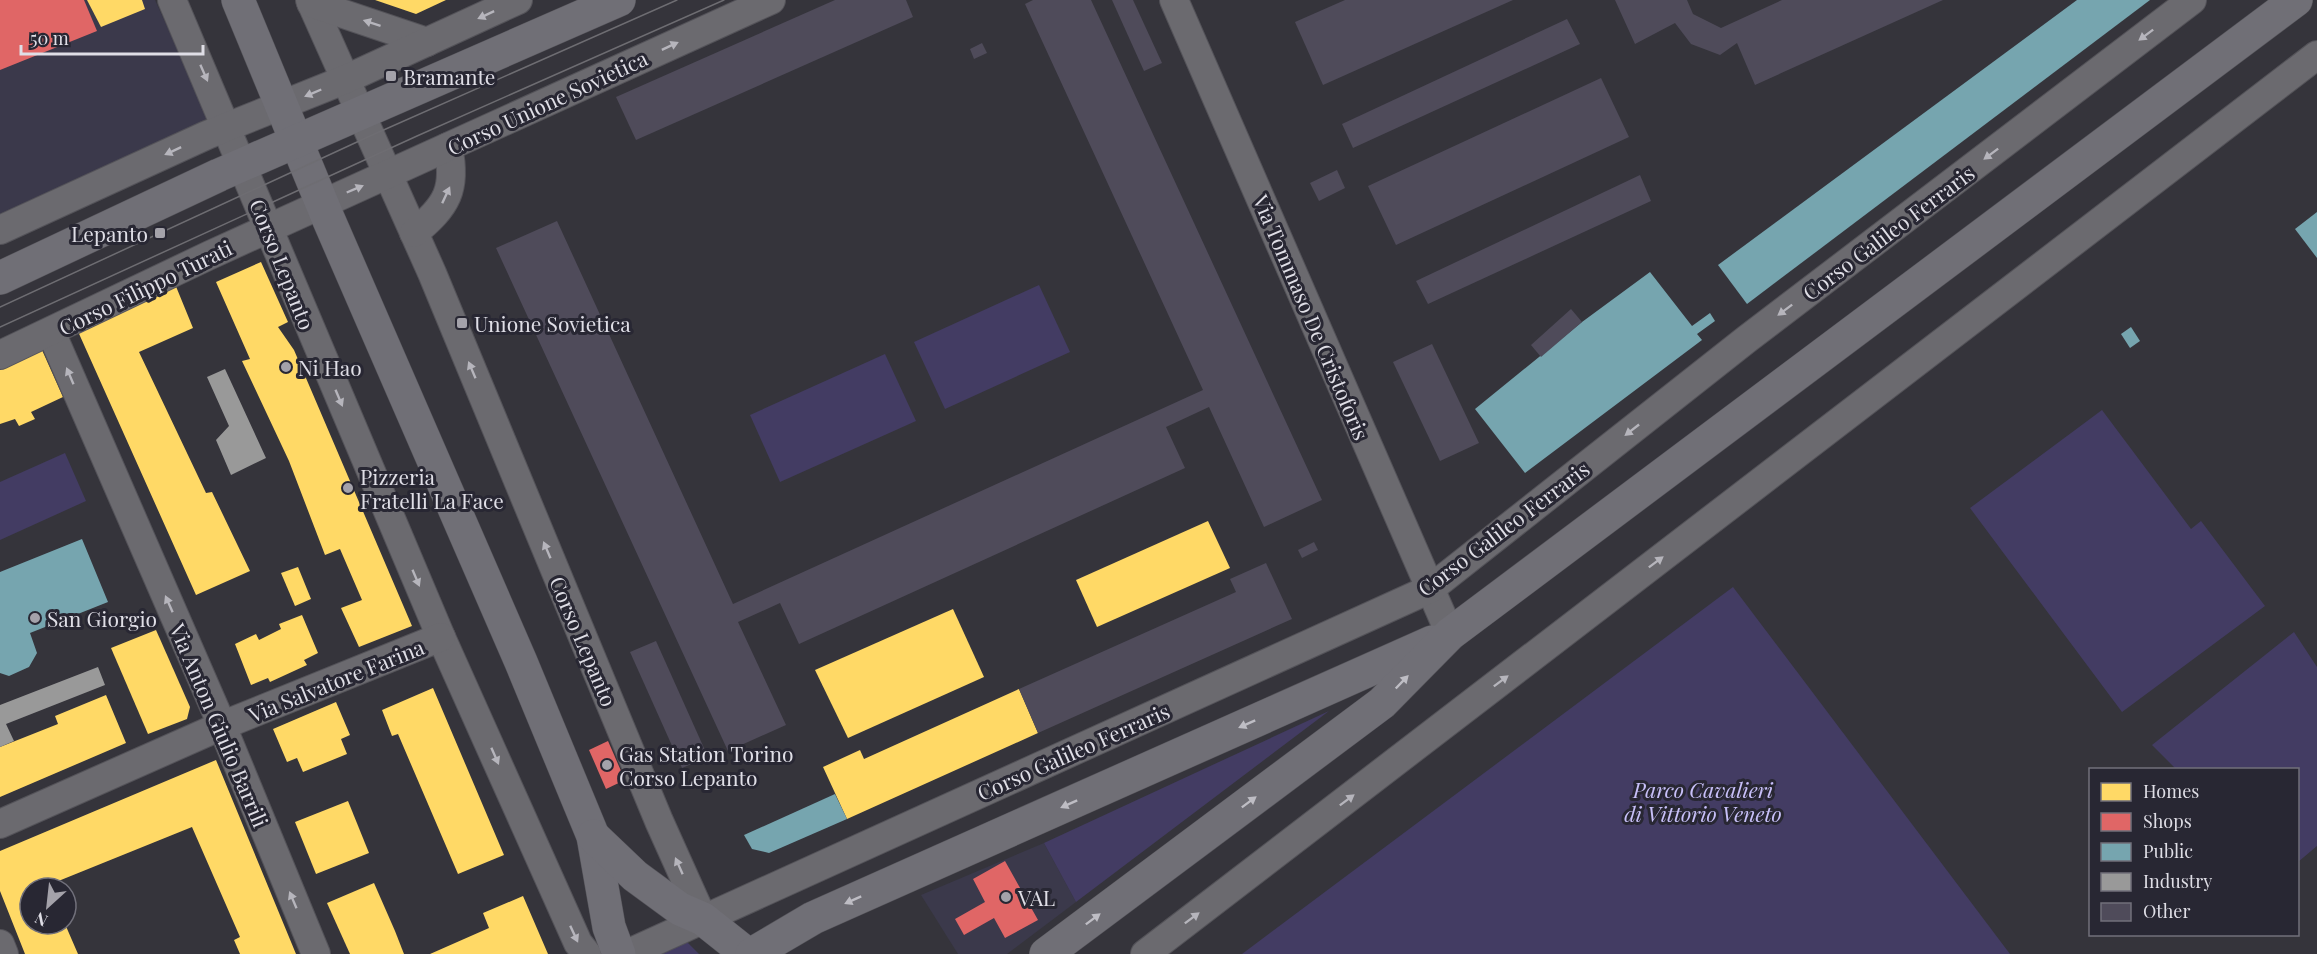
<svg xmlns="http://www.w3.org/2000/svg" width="2317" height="954" font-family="'Playfair Display',serif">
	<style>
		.built { fill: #3b394b }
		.green { fill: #433c63 }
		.homes { fill: #ffd966 }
		.shops { fill: #e06666 }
		.public { fill: #76a5af }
		.industry { fill: #999 }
		.building { fill: #4f4b5a }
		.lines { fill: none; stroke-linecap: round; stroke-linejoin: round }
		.street-casing { stroke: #545359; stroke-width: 30 }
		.secondary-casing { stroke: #545359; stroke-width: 34 }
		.street { stroke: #6b6a6f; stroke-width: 28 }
		.secondary { stroke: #706f76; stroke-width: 33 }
		.tram { stroke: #6e6d72; stroke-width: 1.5 }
		.oneway { fill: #b6b5bc }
		.oneway2 { fill: #bebdc4 }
		.poi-dot { fill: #a4a2aa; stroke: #282733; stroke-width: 2 }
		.labels { text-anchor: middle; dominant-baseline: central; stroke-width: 6; stroke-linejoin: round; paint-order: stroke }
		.poi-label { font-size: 21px; fill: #dfdee6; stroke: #282733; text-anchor: start }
		.street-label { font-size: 21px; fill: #dfdee6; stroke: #282733 }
		.park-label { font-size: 21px; font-style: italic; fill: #c8c0f9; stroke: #282733 }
	</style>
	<rect width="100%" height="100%" fill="#35343b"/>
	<g class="built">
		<path d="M 0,0 L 155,0 L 209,118 L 0,221 Z"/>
		<path d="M 1044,843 L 1076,902 L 1007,954 L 958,954 L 921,895 Z"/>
	</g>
	<g class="green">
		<path d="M 1039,285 L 1070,352 L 945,409 L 914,342 Z"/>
		<path d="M 885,354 L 916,421 L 780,482 L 750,415 Z"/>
		<path d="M 2102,410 L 2191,529 L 2201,521 L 2265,606 L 2122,712 L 1970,508 Z"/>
		<path d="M 65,453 L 86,501 L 0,540 L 0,482 Z"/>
		<path d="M 1733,587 L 2010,954 L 1242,954 Z"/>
		<path d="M 2294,632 L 2317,667 L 2317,846 L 2298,862 L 2298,770 L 2176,769 L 2152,745 Z"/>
		<path d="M 1329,711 L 1076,902 L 1044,843 Z"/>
		<path d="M 687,942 L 699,954 L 657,954 Z"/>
	</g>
	<g class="homes">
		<path d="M 87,0 L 142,0 L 145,9 L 101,27 Z"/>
		<path d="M 375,0 L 446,0 L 416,14 Z"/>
		<path d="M 261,262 L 288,322 L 278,327 L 294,350 L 412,626 L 359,647 L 341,608 L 362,600 L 340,549 L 325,555 L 289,461 L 242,361 L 250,359 L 216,282 Z"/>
		<path d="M 175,284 L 193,328 L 139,352 L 206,493 L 212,492 L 250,571 L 196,595 L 76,327 Z"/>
		<path d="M 42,350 L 63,397 L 31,412 L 35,419 L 19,426 L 15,419 L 0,424 L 0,367 Z"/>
		<path d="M 1208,521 L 1230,568 L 1097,627 L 1076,580 Z"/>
		<path d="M 298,567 L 311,599 L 295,606 L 281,573 Z"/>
		<path d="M 953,609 L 984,677 L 848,738 L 815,670 Z"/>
		<path d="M 302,615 L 318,653 L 304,660 L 307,665 L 270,682 L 268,678 L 251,685 L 235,644 L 256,634 L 259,640 L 281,629 L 279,624 Z"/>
		<path d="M 156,630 L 190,707 L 187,719 L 148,734 L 111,648 Z"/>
		<path d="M 433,688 L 504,855 L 458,874 L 398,734 L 392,736 L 382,710 Z"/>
		<path d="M 1019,689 L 1038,733 L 847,819 L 823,767 L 860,750 L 864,759 Z"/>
		<path d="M 106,695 L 126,743 L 0,797 L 0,747 L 58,724 L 55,716 Z"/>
		<path d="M 336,702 L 350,735 L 341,739 L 347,754 L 303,772 L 297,758 L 287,762 L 273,729 Z"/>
		<path d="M 216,760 L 296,954 L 240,954 L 234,940 L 240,937 L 192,827 L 51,884 L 52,888 L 30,888 L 30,924 L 65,924 L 78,954 L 25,954 L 0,891 L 0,851 Z"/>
		<path d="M 348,801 L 369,853 L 316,874 L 295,822 Z"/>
		<path d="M 374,883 L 395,931 L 404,954 L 350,954 L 327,903 Z"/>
		<path d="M 523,896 L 548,954 L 430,954 L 489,928 L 483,913 Z"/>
	</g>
	<g class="shops">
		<path d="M 0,0 L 84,0 L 97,31 L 0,70 Z"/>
		<path d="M 608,741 L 625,780 L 606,789 L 589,750 Z"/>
		<path d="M 1005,861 L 1038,920 L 1005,938 L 994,918 L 964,935 L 955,919 L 985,902 L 973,879 Z"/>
	</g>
	<g class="public">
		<path d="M 2077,0 L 2150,0 L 1747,304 L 1718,265 Z"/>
		<path d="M 2317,212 L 2317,258 L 2295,229 Z"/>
		<path d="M 1650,272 L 1692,326 L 1710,313 L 1715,321 L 1697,334 L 1702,340 L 1525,473 L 1475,409 L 1582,322 Z"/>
		<path d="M 2131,327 L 2140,341 L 2130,348 L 2121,334 Z"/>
		<path d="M 82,539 L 108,602 L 30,633 L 37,653 L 29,667 L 9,676 L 0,673 L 0,572 Z"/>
		<path d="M 835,794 L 847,819 L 769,853 L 752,849 L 744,835 Z"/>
	</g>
	<g class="industry">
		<path d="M 225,369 L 266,458 L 231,475 L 216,440 L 229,426 L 207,377 Z"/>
		<path d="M 98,667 L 105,685 L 6,724 L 14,741 L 0,747 L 0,705 Z"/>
	</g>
	<g class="building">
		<path d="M 835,0 L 906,0 L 913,17 L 636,140 L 616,97 Z"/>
		<path d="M 1033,0 L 1091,0 L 1322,500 L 1264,527 L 1209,407 L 1166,427 L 1185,468 L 799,644 L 780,603 L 738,622 L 786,725 L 728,751 L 496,248 L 557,221 L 733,604 L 1203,390 L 1025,4 Z"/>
		<path d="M 1112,0 L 1133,0 L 1162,63 L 1144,71 Z"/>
		<path d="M 1345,0 L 1513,0 L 1323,85 L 1295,22 Z"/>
		<path d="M 1615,0 L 1687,0 L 1693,14 L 1721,28 L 1782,0 L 1943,0 L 1755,85 L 1737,43 L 1720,55 L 1691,44 L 1675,23 L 1635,44 Z"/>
		<path d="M 1567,19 L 1580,44 L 1353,148 L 1342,124 Z"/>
		<path d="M 982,43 L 987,53 L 974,59 L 970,49 Z"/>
		<path d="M 1601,78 L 1629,137 L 1396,245 L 1368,186 Z"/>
		<path d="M 1337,170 L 1345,188 L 1319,201 L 1310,183 Z"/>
		<path d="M 1640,175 L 1651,201 L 1428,304 L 1416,281 Z"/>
		<path d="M 1571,309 L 1582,322 L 1541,357 L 1531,345 Z"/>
		<path d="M 1432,344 L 1479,443 L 1440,461 L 1393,362 Z"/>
		<path d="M 1314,542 L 1318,550 L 1302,558 L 1298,550 Z"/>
		<path d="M 1266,563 L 1292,619 L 1038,733 L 1019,689 L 1236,592 L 1230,579 Z"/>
		<path d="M 656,641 L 708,757 L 682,768 L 630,652 Z"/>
	</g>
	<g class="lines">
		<g class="street-casing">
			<g id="street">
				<path d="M 172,0 L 441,637 L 578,943 L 587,954"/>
				<path d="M 310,0 L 432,273 L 659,821 L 703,919"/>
				<path d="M 1174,0 L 1450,634"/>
				<path d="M 311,3 L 427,42"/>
				<path d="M 0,230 L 207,135 L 344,80 L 518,0"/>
				<path d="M 414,233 C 447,206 457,189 448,147"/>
				<path d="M 51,332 L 215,709 L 316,954"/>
				<path d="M 0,355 L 210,255 L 771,0"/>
				<path d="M 0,824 L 221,726 L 441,637"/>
				<path d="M 0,944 L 4,954"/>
				<path d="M 627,954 L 1430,589 L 1747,339 L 2192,0"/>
				<path d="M 1145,954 L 2317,55"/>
			</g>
		</g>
		<g class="secondary-casing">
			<g id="secondary">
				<path d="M 238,0 L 328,218 L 521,662 L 593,836 L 609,927 L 619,954"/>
				<path d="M 0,278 L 219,175 L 619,0"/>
				<path d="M 593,836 L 635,876 L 680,909 L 703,919 L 747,954"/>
				<path d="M 752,954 L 813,918 L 1432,642"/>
				<path d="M 1046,954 L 1382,703 L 1450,634 L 2296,0"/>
			</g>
		</g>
		<use href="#street" class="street"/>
		<use href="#secondary" class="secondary"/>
		<g class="tram">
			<path d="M 0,307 L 370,136 L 677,0"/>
			<path d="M 0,327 L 417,136 L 724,0"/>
		</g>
	</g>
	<defs><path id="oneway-solid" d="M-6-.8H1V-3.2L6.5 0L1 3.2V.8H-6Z" transform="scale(1.5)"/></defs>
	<g class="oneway">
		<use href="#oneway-solid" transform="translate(486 15) rotate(155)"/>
		<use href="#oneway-solid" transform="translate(372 23) rotate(-162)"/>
		<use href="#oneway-solid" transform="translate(2146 35) rotate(143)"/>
		<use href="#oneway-solid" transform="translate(670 46) rotate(-25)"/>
		<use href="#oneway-solid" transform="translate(204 73) rotate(66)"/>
		<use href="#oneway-solid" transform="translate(313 93) rotate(157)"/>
		<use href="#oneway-solid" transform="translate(173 151) rotate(155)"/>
		<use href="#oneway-solid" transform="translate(1991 154) rotate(143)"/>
		<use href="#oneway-solid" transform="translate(355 189) rotate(-23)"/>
		<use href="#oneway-solid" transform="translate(446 195) rotate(-65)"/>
		<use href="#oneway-solid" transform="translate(1785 310) rotate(143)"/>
		<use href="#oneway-solid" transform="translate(472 370) rotate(-113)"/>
		<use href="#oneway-solid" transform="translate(70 376) rotate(-113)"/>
		<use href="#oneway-solid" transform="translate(339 398) rotate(67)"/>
		<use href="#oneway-solid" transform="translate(1632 430) rotate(142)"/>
		<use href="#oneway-solid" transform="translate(547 550) rotate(-113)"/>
		<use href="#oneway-solid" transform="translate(1656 562) rotate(-37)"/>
		<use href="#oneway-solid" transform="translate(416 578) rotate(67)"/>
		<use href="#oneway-solid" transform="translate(169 604) rotate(-114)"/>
		<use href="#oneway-solid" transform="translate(1501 681) rotate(-37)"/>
		<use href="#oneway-solid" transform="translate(495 756) rotate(66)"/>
		<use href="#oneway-solid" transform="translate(1347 800) rotate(-37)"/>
		<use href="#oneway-solid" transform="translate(679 866) rotate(-114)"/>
		<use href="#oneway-solid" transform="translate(293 900) rotate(-113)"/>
		<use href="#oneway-solid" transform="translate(1192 918) rotate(-37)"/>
		<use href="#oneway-solid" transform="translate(574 934) rotate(65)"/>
	</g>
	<g class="oneway2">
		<use href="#oneway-solid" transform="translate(1402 682) rotate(-46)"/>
		<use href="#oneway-solid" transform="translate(1247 724) rotate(156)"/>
		<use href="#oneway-solid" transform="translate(1249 802) rotate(-37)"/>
		<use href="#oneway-solid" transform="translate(1069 804) rotate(156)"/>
		<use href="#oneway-solid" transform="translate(853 900) rotate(156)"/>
		<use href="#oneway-solid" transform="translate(1093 919) rotate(-37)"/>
	</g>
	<g class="poi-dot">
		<rect x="385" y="70" width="12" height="12" rx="3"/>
		<rect x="154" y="227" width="12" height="12" rx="3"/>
		<rect x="456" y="317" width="12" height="12" rx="3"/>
		<circle cx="286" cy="367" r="6"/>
		<circle cx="348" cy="488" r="6"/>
		<circle cx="35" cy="618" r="6"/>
		<circle cx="607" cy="765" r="6"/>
		<circle cx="1006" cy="897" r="6"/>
	</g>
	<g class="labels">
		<g class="poi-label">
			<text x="403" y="76">Bramante</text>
			<text x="148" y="233" text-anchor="end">Lepanto</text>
			<text x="474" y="323">Unione Sovietica</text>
			<text x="298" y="367">Ni Hao</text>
			<text x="360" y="476">Pizzeria<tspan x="360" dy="24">Fratelli La Face</tspan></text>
			<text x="47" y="618">San Giorgio</text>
			<text x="619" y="753">Gas Station Torino<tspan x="619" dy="24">Corso Lepanto</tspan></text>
			<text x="1018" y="897">VAL</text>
		</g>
		<g class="street-label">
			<text transform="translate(547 102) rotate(-25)">Corso Unione Sovietica</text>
			<text transform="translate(1888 232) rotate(-37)">Corso Galileo Ferraris</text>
			<text transform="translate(283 264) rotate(68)">Corso Lepanto</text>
			<text transform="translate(145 287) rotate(-26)">Corso Filippo Turati</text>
			<text transform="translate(1312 317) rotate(67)">Via Tommaso De Cristoforis</text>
			<text transform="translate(1503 528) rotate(-37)">Corso Galileo Ferraris</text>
			<text transform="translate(584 641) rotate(67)">Corso Lepanto</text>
			<text transform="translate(336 680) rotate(-22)">Via Salvatore Farina</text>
			<text transform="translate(220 725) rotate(67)">Via Anton Giulio Barrili</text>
			<text transform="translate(1073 751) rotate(-24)">Corso Galileo Ferraris</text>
		</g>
		<g class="park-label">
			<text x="1703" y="789">Parco Cavalieri<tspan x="1703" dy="24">di Vittorio Veneto</tspan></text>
		</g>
	</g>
	<rect x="2089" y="768" width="210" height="168" fill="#282733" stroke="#71707b" stroke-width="1.5"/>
	<rect x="2101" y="783" width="30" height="18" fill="#ffd966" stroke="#71707b" stroke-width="1.5"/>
	<text x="2143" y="798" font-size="18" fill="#dfdee6">Homes</text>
	<rect x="2101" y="813" width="30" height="18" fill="#e06666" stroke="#71707b" stroke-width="1.5"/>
	<text x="2143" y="828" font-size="18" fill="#dfdee6">Shops</text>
	<rect x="2101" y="843" width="30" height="18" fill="#76a5af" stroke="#71707b" stroke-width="1.5"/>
	<text x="2143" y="858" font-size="18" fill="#dfdee6">Public</text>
	<rect x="2101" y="873" width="30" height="18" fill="#999999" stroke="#71707b" stroke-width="1.5"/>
	<text x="2143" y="888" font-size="18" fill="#dfdee6">Industry</text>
	<rect x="2101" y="903" width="30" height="18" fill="#4f4b5a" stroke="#71707b" stroke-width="1.5"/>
	<text x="2143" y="918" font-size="18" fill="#dfdee6">Other</text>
	<g transform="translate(48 906) rotate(207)"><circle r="28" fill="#282733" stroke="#71707b" stroke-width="1.5"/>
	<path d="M0-4.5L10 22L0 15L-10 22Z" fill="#a4a2aa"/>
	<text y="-9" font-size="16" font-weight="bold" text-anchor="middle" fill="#dfdee6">N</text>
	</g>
	<path d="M21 45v9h182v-9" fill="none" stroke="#dfdee6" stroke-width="3"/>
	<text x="30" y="45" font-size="18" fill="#dfdee6" stroke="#282733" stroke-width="4.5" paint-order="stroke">50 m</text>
</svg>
